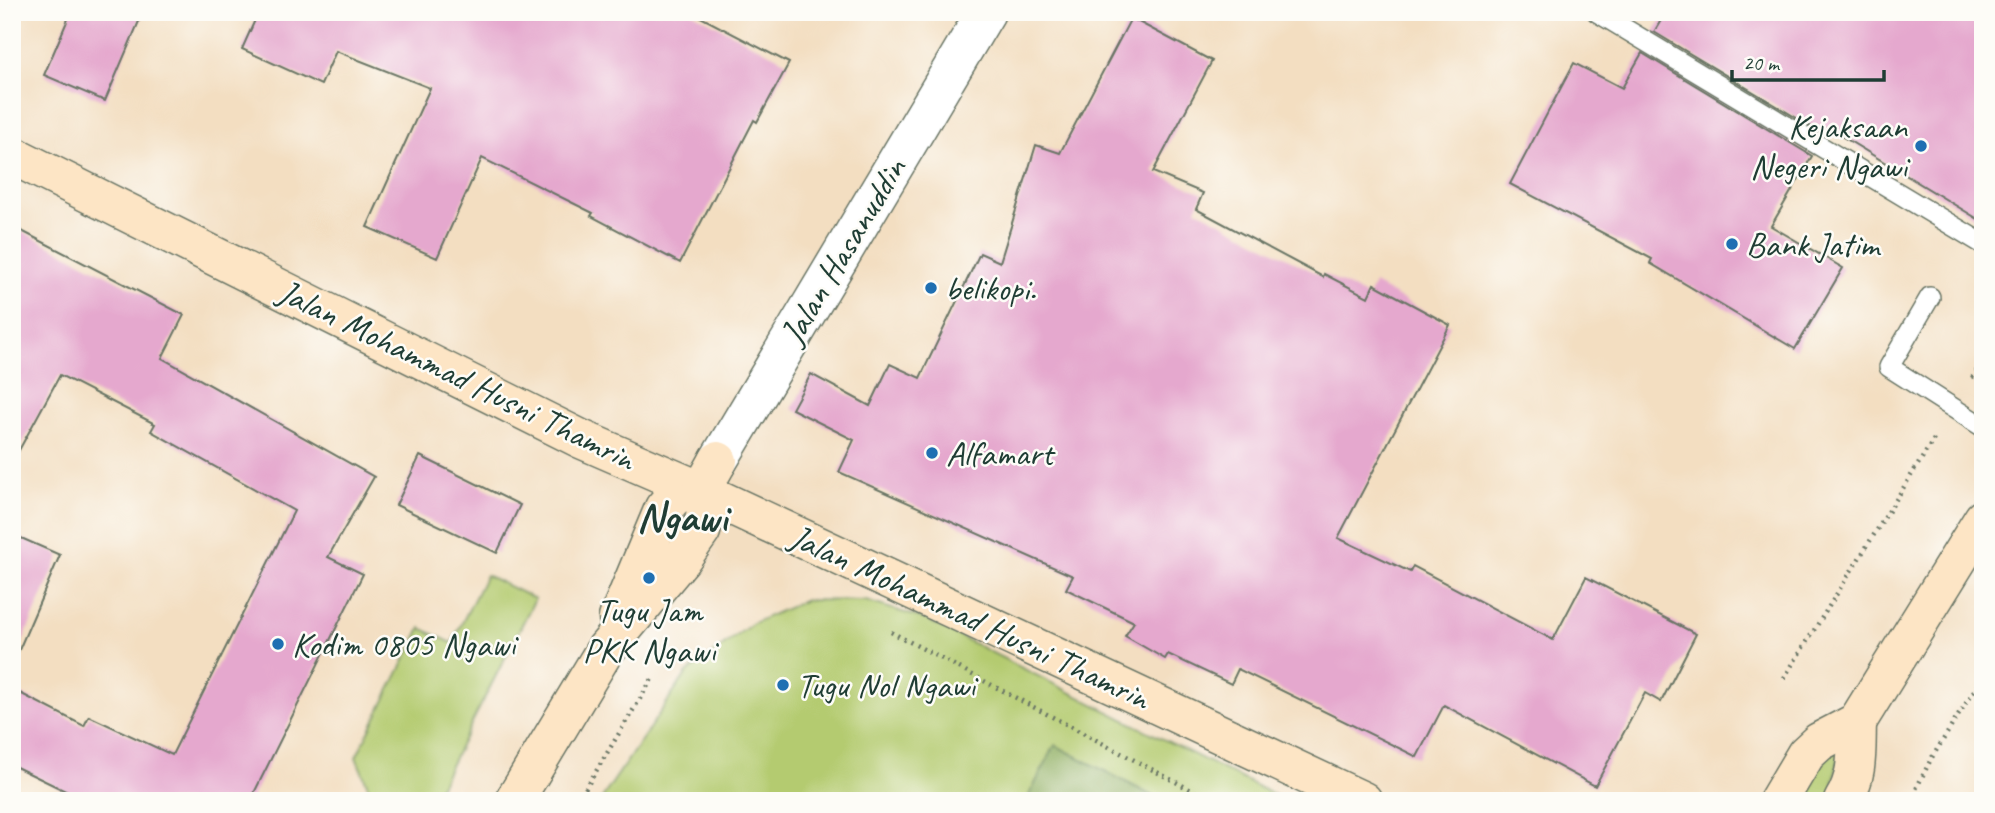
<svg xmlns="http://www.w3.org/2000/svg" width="1995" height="813" font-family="Caveat,sans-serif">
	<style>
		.green { fill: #b4cb70; stroke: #6a8452; stroke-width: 2 }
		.forest { fill: #8faf62; stroke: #57764b; stroke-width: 2 }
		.building { fill: #e5a8ce }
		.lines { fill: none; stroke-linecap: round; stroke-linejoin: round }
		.service-casing { stroke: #697565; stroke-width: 22 }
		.tertiary-casing { stroke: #697565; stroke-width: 41 }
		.secondary-casing { stroke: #697565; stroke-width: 41 }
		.path { stroke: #697565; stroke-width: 4.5; stroke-dasharray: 2 5; stroke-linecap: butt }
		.service { stroke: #fff; stroke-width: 19 }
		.tertiary { stroke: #fff; stroke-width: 38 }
		.secondary { stroke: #fde5c5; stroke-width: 38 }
		.poi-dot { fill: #1f6fb2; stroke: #fdfcf7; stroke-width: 2.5 }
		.labels { text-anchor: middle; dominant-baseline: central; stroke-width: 5; stroke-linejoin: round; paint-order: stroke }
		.poi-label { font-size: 35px; fill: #1f3d34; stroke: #fdfcf7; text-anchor: start }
		.street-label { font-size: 35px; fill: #1f3d34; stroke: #fdfcf7 }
		.district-label { font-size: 42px; font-weight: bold; fill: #1f3d34; stroke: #fdfcf7 }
	</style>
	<rect width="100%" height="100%" fill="#fdfcf7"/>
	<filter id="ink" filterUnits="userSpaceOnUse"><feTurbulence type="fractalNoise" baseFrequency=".0143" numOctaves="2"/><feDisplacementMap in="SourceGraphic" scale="14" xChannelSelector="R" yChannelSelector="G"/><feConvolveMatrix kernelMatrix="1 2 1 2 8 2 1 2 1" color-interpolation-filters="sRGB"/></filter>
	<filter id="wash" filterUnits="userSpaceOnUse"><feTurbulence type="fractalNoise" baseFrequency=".00686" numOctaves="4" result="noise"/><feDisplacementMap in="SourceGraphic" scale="28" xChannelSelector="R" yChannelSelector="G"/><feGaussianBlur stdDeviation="1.57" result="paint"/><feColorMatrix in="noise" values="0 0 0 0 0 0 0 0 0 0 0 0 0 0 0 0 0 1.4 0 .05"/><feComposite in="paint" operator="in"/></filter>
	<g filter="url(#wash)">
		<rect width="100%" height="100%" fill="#f3dec1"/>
		<g class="green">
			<path d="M 486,575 L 535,599 L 432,801 L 374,801 L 356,757 L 421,628 L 452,643 Z"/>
			<path d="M 806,600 L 866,601 L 925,619 L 1286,801 L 600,801 L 687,673 L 753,623 Z"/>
			<path d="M 1841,746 L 1830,801 L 1795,801 L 1815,766 Z"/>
		</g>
		<path class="forest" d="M 1055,745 L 1162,801 L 1026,801 Z"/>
		<g id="blocks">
			<g class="building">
				<path d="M 71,12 L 143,12 L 105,101 L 44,75 Z"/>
				<path d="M 243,12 L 691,12 L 789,63 L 757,122 L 754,120 L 680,263 L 591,216 L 593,213 L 482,158 L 437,258 L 367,227 L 430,88 L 336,51 L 321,85 L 242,49 L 255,20 L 243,15 Z"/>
				<path d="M 1666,12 L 1983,12 L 1983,222 L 1828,128 L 1825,135 L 1654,32 Z"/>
				<path d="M 1131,18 L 1212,61 L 1153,172 L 1203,193 L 1196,209 L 1323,277 L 1324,274 L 1368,297 L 1374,284 L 1450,325 L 1338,538 L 1410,572 L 1413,566 L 1553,640 L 1586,577 L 1696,634 L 1661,702 L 1645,693 L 1595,786 L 1444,705 L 1417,757 L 1238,669 L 1231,684 L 1168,654 L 1165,659 L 1125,636 L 1134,622 L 1066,589 L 1073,576 L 839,472 L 854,440 L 792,409 L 811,374 L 870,406 L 890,364 L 920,378 L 980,253 L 1000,262 L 1036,145 L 1060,153 Z"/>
				<path d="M 1642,53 L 1812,156 L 1771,226 L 1843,268 L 1795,349 L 1650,263 L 1652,259 L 1510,184 L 1574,63 L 1622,88 Z"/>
				<path d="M 12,226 L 184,315 L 162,358 L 374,477 L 328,557 L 363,574 L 250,801 L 86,801 L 12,765 L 12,689 L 84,726 L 89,716 L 172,755 L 294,511 L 151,431 L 155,424 L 60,375 L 12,463 Z"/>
				<path d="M 420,456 L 520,505 L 497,553 L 396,505 Z"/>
				<path d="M 12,534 L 60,555 L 12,666 Z"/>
			</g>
		</g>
	</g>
	<g filter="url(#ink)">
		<use href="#blocks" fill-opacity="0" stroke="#697565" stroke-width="2"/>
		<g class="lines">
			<g class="service-casing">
				<g id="service">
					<path d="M 1597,12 L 1983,244"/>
					<path d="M 1930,297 L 1889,367 L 1983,427"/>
				</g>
			</g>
			<g class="tertiary-casing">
				<path id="tertiary" d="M 718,461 L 986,12"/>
			</g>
			<g class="secondary-casing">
				<g id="secondary">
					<path d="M 12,155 L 581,439 L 701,491 L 1363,801"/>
					<path d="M 701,491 L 718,461"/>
					<path d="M 618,618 L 664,508 L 676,494 L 701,491"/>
					<path d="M 514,801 L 605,650 L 682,558 L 701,531 L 707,511 L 701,491"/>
					<path d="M 1778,801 L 1806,754 L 1819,742 L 1857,722 L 1983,519"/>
					<path d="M 1843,801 C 1859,775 1856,751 1857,722"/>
				</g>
			</g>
			<g class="path">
				<path d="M 1972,378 L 1983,361"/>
				<path d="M 891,632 L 1212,801"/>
				<path d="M 1784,678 L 1934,439"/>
				<path d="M 578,801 L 652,679"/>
				<path d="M 1910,801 L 1931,759 L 1983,676"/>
			</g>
			<use href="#service" class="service"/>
			<use href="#tertiary" class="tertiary"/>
			<use href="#secondary" class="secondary"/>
		</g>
	</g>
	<g class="poi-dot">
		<circle cx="1921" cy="146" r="7"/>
		<circle cx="1732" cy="244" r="7"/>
		<circle cx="931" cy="288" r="7"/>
		<circle cx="932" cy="453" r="7"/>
		<circle cx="649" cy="578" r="7"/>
		<circle cx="278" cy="644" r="7"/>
		<circle cx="783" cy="685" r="7"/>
	</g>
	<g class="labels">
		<g class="poi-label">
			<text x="1907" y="126" text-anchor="end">Kejaksaan<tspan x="1907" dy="40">Negeri Ngawi</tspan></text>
			<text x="1746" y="244">Bank Jatim</text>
			<text x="945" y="288">belikopi.</text>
			<text x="946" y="453">Alfamart</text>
			<text x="649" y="610" text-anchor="middle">Tugu Jam<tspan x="649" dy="40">PKK Ngawi</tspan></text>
			<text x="292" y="644">Kodim 0805 Ngawi</text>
			<text x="797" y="685">Tugu Nol Ngawi</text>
		</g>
		<g class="street-label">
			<text transform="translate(843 251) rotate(-59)">Jalan Hasanuddin</text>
			<text transform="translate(457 375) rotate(26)">Jalan Mohammad Husni Thamrin</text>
			<text transform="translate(970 617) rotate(25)">Jalan Mohammad Husni Thamrin</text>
		</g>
		<g class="district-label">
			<text x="682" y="517">Ngawi</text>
		</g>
	</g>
	<rect width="1995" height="813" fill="none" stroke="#fdfcf7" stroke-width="42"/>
	<path d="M1732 70v10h152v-10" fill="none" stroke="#1f3d34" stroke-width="3.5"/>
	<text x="1743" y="70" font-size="21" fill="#1f3d34" stroke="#fdfcf7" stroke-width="5" paint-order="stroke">20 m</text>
</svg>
